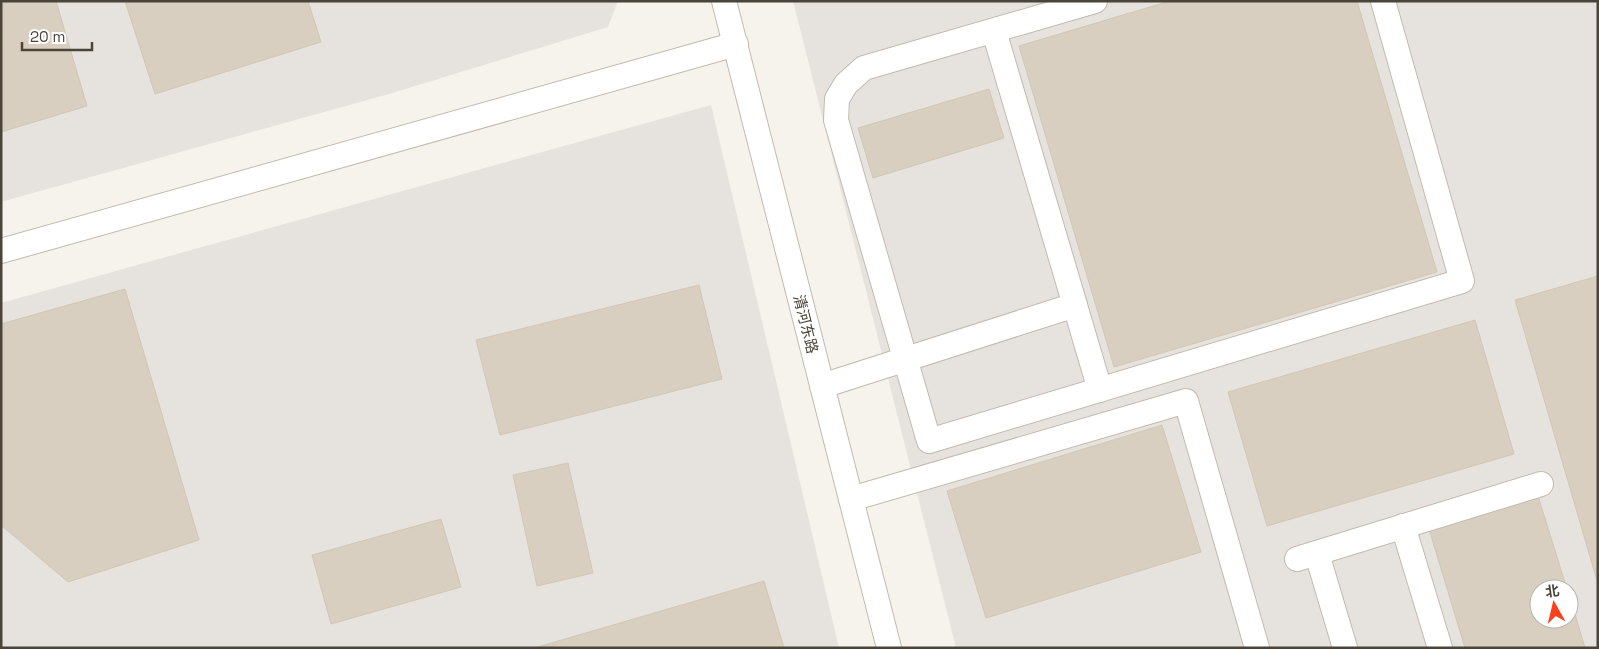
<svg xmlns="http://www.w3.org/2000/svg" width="1599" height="649" font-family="'Space Grotesk','Noto Sans SC',sans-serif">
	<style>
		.industrial { fill: #e6e2dd; fill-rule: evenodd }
		.building { fill: #d8cfc1; stroke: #d3c7b4 }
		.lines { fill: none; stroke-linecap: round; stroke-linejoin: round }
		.minor-casing { stroke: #c2bbae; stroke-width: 26 }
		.minor { stroke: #fff; stroke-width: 24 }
		.labels { text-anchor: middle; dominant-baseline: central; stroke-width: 5; stroke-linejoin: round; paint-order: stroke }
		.street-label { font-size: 15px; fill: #4b4439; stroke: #fff }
	</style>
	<rect width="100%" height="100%" fill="#f6f3ec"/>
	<g class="industrial">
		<path d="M 1,1 L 618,1 L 608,27 L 389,94 L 1,202 Z"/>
		<path d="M 793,1 L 1598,1 L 1598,648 L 956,648 ZM 1539,589 L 1569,589 L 1569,619 L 1539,619 Z"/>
		<path d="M 711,105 L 839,648 L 1,648 L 1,303 Z"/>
	</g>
	<g class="building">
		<path d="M 1,1 L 56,1 L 87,106 L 1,132 Z"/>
		<path d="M 125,1 L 308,1 L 321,42 L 155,94 Z"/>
		<path d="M 1170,1 L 1357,1 L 1437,272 L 1114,367 L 1019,46 Z"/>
		<path d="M 989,89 L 1004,138 L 873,178 L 858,128 Z"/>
		<path d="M 1598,276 L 1598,584 L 1515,300 Z"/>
		<path d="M 699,285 L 722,379 L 500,435 L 476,340 Z"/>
		<path d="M 125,289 L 199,540 L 68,582 L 1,525 L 1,324 Z"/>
		<path d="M 1475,320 L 1514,454 L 1267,526 L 1228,392 Z"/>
		<path d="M 1162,425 L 1201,552 L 986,618 L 947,491 Z"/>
		<path d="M 568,463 L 593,573 L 537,586 L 513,475 Z"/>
		<path d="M 1538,496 L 1567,589 L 1539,589 L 1539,619 L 1569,619 L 1569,594 L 1585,648 L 1465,648 L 1429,529 Z"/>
		<path d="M 441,519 L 461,587 L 331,624 L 312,555 Z"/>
		<path d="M 764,581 L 784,648 L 534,648 Z"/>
	</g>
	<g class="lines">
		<g class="minor-casing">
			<g id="minor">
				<path d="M 724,1 L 889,648"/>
				<path d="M 1095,1 L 864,68 L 846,84 L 837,99 L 836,120 L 929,441 L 1462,281 L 1383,1"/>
				<path d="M 994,31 L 1100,390"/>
				<path d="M 1,251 L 736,44"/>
				<path d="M 822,386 L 1075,305"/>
				<path d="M 851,499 L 1186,401 L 1257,648"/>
				<path d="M 1403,526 L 1440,648"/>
				<path d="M 1317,554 L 1345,648"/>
				<path d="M 1297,559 L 1541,484"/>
			</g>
		</g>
		<use href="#minor" class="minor"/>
	</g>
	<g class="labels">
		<g class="street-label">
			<text transform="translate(806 324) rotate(76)">清河东路</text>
		</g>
	</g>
	<rect width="1599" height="649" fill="none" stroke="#4b4439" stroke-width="5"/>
	<g transform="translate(1554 604) rotate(352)"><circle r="24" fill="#ffffff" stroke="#b7b4b0"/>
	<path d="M0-4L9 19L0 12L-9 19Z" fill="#fc3f1d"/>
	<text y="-8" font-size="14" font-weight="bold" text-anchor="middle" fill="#4b4439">北</text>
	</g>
	<path d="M22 42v8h70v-8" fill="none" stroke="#4b4439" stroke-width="2.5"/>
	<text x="30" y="42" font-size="15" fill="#4b4439" stroke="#ffffff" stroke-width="4" paint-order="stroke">20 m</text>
</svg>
